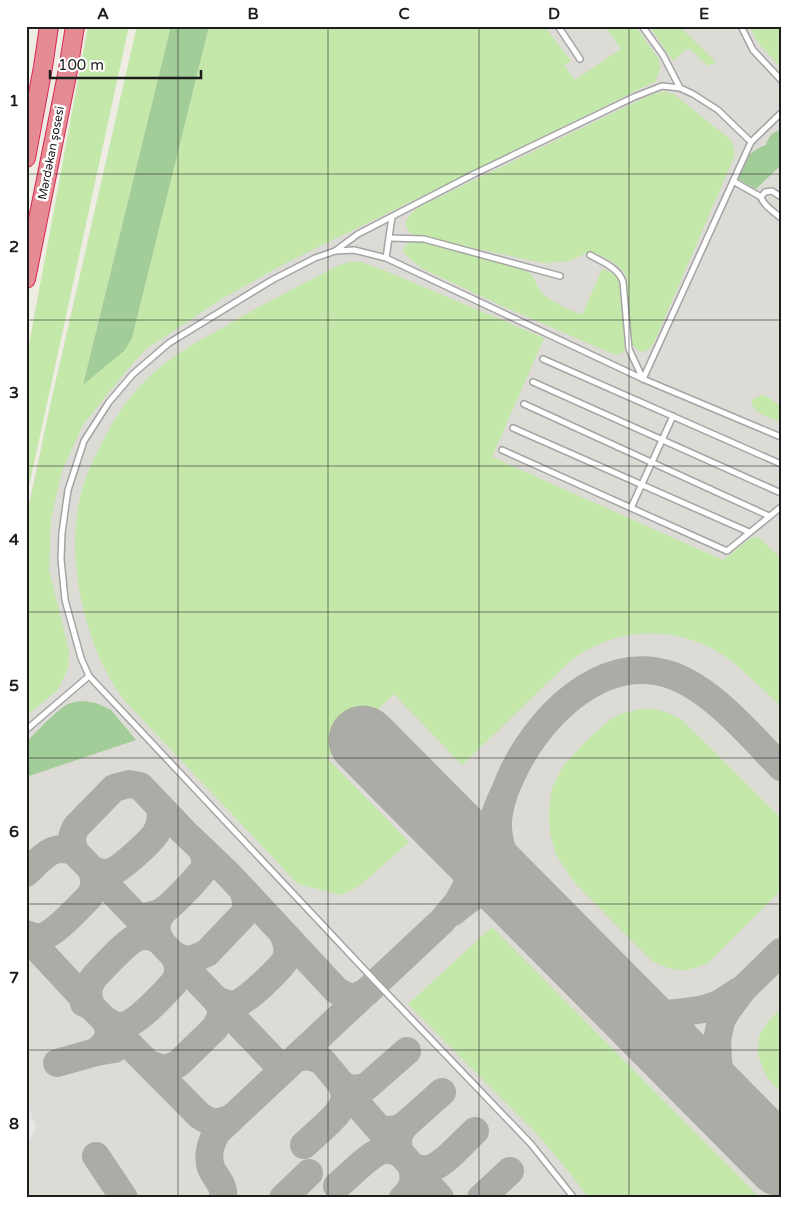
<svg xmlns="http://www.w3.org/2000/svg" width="807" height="1224" font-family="'Varela Round',sans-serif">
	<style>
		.airport { fill: #dddbd5 }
		.grass { fill: #c3e8a9 }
		.forest { fill: #a3cd98 }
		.parking { fill: #e5e5e5 }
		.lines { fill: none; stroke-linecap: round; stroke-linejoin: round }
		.taxiway { stroke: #acaca7; stroke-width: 28 }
		.runway { stroke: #acaca7; stroke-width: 69 }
		.lane-casing { stroke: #a4a4a4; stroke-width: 8 }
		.highway-casing { stroke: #d72653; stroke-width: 20 }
		.lane { stroke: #fff; stroke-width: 5 }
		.highway { stroke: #e58b94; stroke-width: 18 }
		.grid { fill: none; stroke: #1d1d1d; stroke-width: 1; stroke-opacity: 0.55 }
		.labels { text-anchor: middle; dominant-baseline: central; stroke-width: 5; stroke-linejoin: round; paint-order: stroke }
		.street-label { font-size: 12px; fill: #1d1d1d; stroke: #fff }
		.neatline { fill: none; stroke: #1d1d1d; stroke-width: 2 }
		.grid-label { font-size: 16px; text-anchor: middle; font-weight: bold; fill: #1d1d1d }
	</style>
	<rect width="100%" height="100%" fill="#eeece3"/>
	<path class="airport" d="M 137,26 L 781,26 L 781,1198 L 26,1198 L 26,1148 L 36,1126 L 26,1104 L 26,517 L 49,411 Z"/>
	<g class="grass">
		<path d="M 88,26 L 129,26 L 26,500 L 26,361 Z"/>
		<path d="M 137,26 L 171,26 L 83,384 L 132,338 L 209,26 L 544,26 L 571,61 L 564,65 L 575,80 L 621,49 L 605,26 L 635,26 L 659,59 L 660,68 L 656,81 L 288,262 L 223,298 L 146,349 L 121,377 L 83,425 L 62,471 L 51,519 L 49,570 L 69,651 L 68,668 L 58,690 L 26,716 L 26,521 L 49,411 Z"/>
		<path d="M 649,26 L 679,26 L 716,62 L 708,66 L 690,49 L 685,50 L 673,61 Z"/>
		<path d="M 750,26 L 781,26 L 781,34 L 780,35 L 781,36 L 781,68 C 770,55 754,42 750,26 Z"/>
		<path d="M 661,92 L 667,92 L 675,95 L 731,140 C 734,146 735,151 734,157 L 653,345 C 642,357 636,351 630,339 L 627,278 C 623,265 602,256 590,251 L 572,260 L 562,262 L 543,263 L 414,235 C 396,223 412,212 423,205 L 650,95 Z"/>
		<path d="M 411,242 L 424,243 L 492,260 L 526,271 C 535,275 536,286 542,293 C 548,300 571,311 580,314 L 583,313 L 602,269 C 612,272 618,274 620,285 L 625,349 L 624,351 L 620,354 L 613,354 L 509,309 L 423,269 L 416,264 L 403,252 L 405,246 Z"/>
		<path d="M 349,262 L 361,262 L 381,269 L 544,338 L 492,457 L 723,560 L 751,538 L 758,537 L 781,558 L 781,706 C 762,690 741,666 720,653 C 672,624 613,627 569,662 L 462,765 L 394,694 L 327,758 L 409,842 L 358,887 L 341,895 L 298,884 L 124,700 C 104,672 92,645 84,611 C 73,569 71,522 85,480 C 90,466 97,452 104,439 C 115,417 128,398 146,380 C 168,358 196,342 224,327 C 261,305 299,286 337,266 Z"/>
		<path d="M 761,395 L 766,396 L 781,406 L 781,422 C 771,418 750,413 752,400 Z"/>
		<path d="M 642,709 C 660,709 666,711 682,720 L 781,818 L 781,890 L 708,963 C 685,973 674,972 652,961 L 574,882 L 556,855 L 550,833 L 549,811 L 552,788 L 563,766 L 588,739 L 611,719 L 624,713 Z"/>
		<path d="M 492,927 L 760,1198 L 589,1198 L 569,1172 L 537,1134 L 408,1004 Z"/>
		<path d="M 781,1009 L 781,1093 L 766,1076 L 758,1055 L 759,1036 L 769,1020 Z"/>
	</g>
	<g class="forest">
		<path d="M 171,26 L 209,26 L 132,338 L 125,350 L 83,385 Z"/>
		<path d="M 781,130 L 781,165 L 756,189 L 740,180 L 738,178 C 742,162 749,150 766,145 C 769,136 772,132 781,130 Z"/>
		<path d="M 84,701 L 96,703 L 111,710 L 136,740 L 26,777 L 26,742 C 37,732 56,710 68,704 C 73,702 78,701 84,701 Z"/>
	</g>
	<path class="parking" d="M 26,1106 L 28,1106 L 36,1126 L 26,1148 Z"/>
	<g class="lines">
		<g class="taxiway">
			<path d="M 75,852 C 71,842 71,836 76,827 L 114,788 L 129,784 L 140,786 L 184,832 L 229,875 L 336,990 C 349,999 355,999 368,991"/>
			<path d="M 26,873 C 41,859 52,842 75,852 L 283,1070"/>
			<path d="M 515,894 C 510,875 499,848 498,828 C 497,814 503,794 509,781 C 534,721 600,651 671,675 C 713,690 750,735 781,767"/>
			<path d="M 453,912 C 466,901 482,888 499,890 C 505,890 510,893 515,894"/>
			<path d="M 148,916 C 153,915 158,914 163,911 C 170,907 203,873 205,867 C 206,862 204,856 203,851"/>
			<path d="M 26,934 C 31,936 36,938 42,937 C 56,933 78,908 89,897 C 96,887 95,882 92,870 C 98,872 105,874 111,872 C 120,870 151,841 156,833 C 161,824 162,816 160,807"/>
			<path d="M 26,936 L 91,1006 L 199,1115 C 211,1124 217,1124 231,1118"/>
			<path d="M 174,955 L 183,959 L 191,960 L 207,953 L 245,913 L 247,907 L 244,892"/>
			<path d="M 614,994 L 645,1007 L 667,1014 L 685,1012 L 704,1009 L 719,1004 L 739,991"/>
			<path d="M 217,1000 C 223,1003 230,1005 236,1004 C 246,1002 281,968 286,959 C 289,951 287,943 284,936"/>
			<path d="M 84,1003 L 91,1006 C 87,994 87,986 95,976 C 106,965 127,940 140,936 C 148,935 153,937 160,940 C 154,927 156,921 164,910"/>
			<path d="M 96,1052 C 109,1041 112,1035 105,1020 C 109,1022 114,1026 119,1026 C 135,1027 163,994 174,983 C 180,972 179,966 174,955"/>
			<path d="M 297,1057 C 308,1056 314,1056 323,1062 L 366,1114 L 440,1198"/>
			<path d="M 57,1063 L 96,1052 L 114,1049"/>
			<path d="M 149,1064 L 163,1069 L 172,1067 L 179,1063 L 215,1028 L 221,1017 L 221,1009 L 217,1000"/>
			<path d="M 736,1117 L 723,1090 L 718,1061 L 717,1040 L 721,1021 L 728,1009 L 743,989 L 781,952"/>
			<path d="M 389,1130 L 398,1129 L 405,1125 L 442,1092"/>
			<path d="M 304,1145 C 314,1135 338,1117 343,1104 C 346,1098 344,1091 342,1085 L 352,1089 L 366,1087 L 407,1051"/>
			<path d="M 96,1156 L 124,1198"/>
			<path d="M 337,1186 C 347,1178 370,1154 381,1151 C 388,1148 394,1151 400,1153 C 396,1141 398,1134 405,1125"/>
			<path d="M 223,1198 C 225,1185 216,1179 211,1168 C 207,1156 211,1142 217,1132 L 442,921 L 458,902 L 465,889 L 502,797"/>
			<path d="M 283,1198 L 309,1173"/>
			<path d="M 403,1198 C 414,1187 415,1182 412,1167 C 417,1168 423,1170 428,1169 C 442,1167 464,1141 475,1131"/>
			<path d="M 481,1198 L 510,1171"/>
		</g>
		<path class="runway" d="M 363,740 L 781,1162"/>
		<g class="lane-casing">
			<g id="lane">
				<path d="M 558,26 L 580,59"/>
				<path d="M 642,26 L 663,55 L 680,88"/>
				<path d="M 741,26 L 753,50 L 781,80"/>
				<path d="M 733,181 L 761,197"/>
				<path d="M 781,197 L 772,191 L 765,192 L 761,197 C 763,205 774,212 781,218"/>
				<path d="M 389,238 L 424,239 L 560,276"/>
				<path d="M 335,251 L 358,234 L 474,174 L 634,97 L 662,86 L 680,88 L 693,94 L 718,110 L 751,142 L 781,113"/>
				<path d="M 590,255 C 602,262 619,268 623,282 L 629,349 L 643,379"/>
				<path d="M 386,258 L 392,217"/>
				<path d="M 543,359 L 781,464"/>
				<path d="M 643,379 L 751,142"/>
				<path d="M 533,382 L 781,493"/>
				<path d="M 524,404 L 769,516"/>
				<path d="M 513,428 L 749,532"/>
				<path d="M 502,450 L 727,551 L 781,507"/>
				<path d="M 631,508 L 673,416"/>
				<path d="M 26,730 L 89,676"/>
				<path d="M 574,1198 L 531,1144 L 377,983 L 89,676 L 81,658 L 65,600 L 61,559 L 62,533 L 68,490 L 84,441 L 109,402 L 133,374 L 169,343 L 272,280 L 315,258 L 335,251 L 354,250 L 386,258 L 643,379 L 781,437"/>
			</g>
		</g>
		<g class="highway-casing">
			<g id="highway">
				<path d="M 26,158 L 43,67 L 49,26"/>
				<path d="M 26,279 L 68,70 L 75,26"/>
			</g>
		</g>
		<use href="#lane" class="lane"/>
		<use href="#highway" class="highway"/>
	</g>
	<path class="grid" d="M 178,26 L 178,1198M 328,26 L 328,1198M 479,26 L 479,1198M 629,26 L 629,1198M 26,174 L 781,174M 26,320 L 781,320M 26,466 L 781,466M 26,612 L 781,612M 26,758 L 781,758M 26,904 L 781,904M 26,1050 L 781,1050"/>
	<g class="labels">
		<g class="street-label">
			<text transform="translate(51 153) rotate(-79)">Mərdəkan şosesi</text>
		</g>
	</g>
	<rect width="807" height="1224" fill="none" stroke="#ffffff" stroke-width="55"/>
	<path d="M50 70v8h151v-8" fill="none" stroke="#1d1d1d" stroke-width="2.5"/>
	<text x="58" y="70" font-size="15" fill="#1d1d1d" stroke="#ffffff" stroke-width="4" paint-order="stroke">100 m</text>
	<rect x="28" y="28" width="752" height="1168" class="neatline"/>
	<g class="grid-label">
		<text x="103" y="19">A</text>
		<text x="253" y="19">B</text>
		<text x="404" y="19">C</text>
		<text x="554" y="19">D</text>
		<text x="704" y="19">E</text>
		<text x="14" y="106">1</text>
		<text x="14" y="252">2</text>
		<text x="14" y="398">3</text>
		<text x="14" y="545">4</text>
		<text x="14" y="691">5</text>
		<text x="14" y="837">6</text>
		<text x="14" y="983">7</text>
		<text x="14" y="1129">8</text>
	</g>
</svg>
